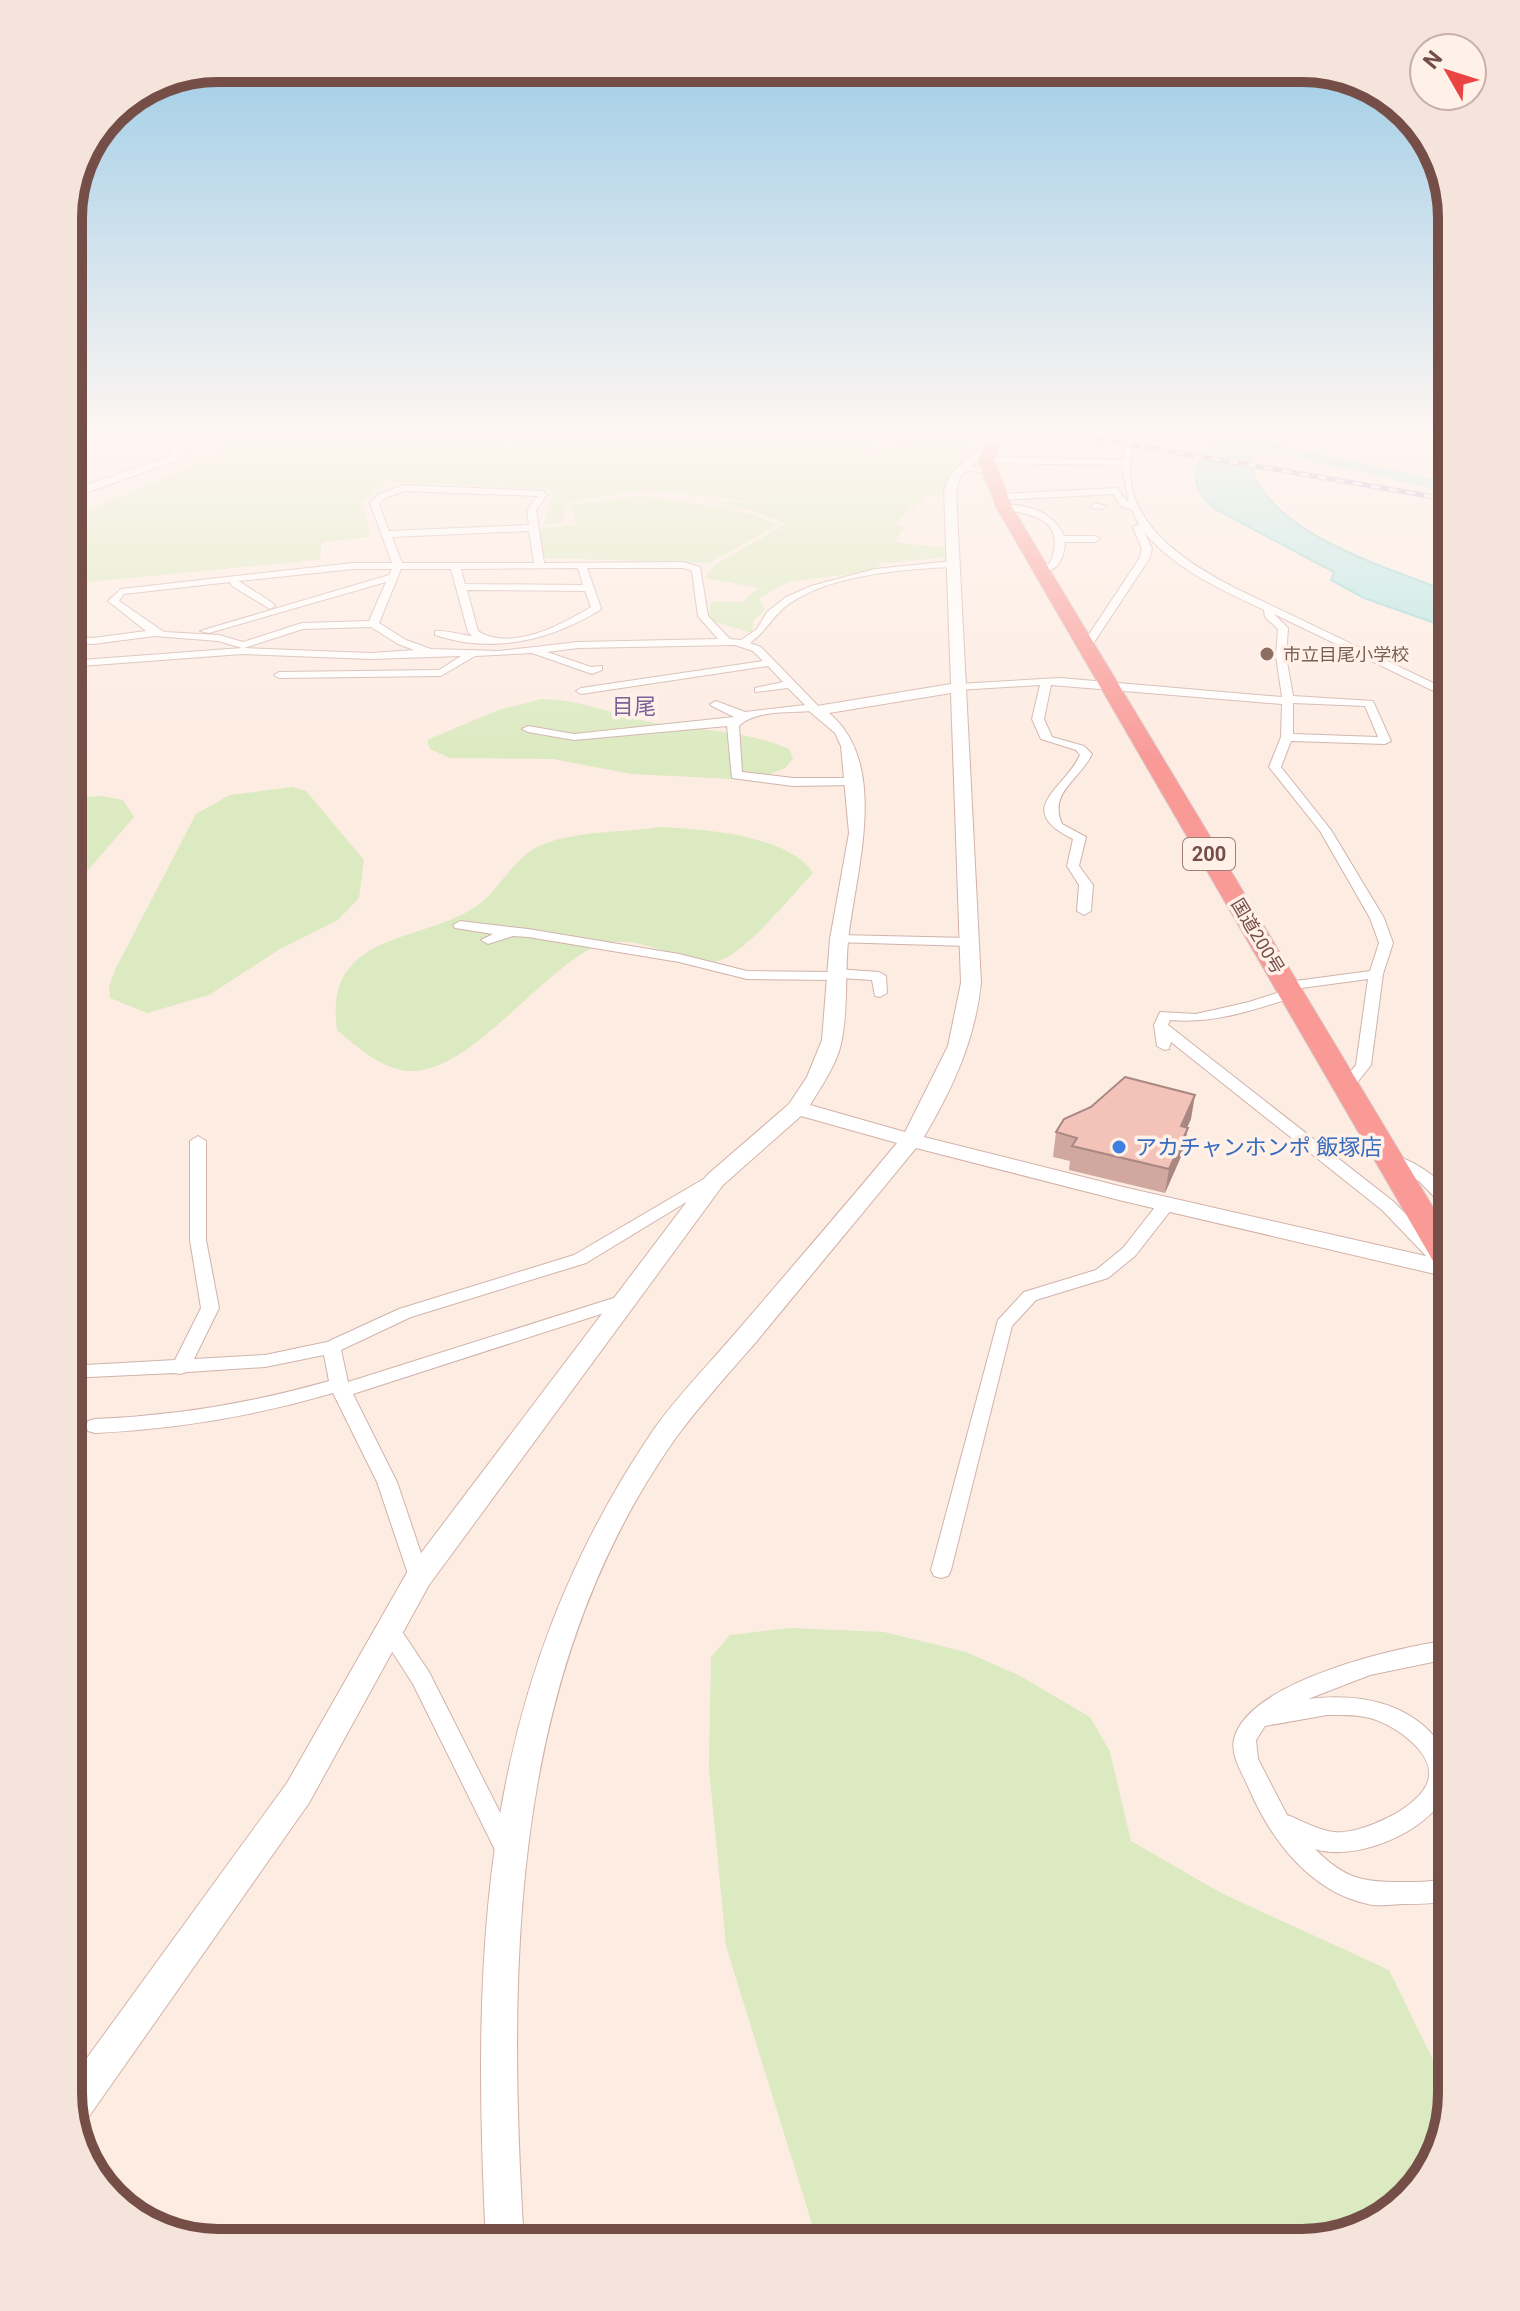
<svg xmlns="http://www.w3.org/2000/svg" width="1520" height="2311" font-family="Roboto,'Noto Sans JP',sans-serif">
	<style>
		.green { fill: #dbeac0 }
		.water { fill: #b6e6e3; stroke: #9cd8d4; stroke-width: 2 }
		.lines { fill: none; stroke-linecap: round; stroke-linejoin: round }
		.river { fill: #b6e6e3; fill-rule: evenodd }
		.street-casing { stroke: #d0b3ab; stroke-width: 2 }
		.secondary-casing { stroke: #d3b2a8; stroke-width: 2 }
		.highway-casing { stroke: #d8cdcc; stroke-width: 2 }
		.street { fill: #fff; fill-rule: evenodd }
		.secondary { fill: #fff; fill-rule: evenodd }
		.highway { fill: #f99a97; fill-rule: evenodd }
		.rail-casing { stroke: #aca0c6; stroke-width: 5 }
		.rail { stroke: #fff1e8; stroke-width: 3; stroke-dasharray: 9; stroke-linecap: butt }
		.wall { fill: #d1a89f }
		.shaded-wall { fill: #aa8882 }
		.building { fill: #f3c3b9; stroke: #aa8882; stroke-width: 2 }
		.education-dot { fill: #8d6e63; stroke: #fff1e8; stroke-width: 3 }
		.shop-dot { fill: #3f7fe0; stroke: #fff1e8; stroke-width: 3 }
		.labels { text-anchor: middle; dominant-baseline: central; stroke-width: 7; stroke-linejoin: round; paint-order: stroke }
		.far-education-label { font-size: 18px; fill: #785e54; stroke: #fff1e8; text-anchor: start }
		.far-street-label { font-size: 18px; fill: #754e48; stroke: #fff1e8 }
		.shield { fill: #fff1e8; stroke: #9e7f78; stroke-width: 2 }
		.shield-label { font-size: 20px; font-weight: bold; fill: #754e48 }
		.far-quarter-label { font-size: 22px; fill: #7a6398; stroke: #fff1e8 }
		.shop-label { font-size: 22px; fill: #366cbe; stroke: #fff1e8; text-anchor: start }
		.rim { fill: none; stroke: #754e48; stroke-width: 10 }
	</style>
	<rect width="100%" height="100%" fill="#fdece2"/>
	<g class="green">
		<path d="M 213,437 L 906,437 L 852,456 L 857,457 L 915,437 L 985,437 L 956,465 L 941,495 L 926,496 L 894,524 L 905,527 L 894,542 L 946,548 L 946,557 L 879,564 L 871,571 L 789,582 L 759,598 L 765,610 L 753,621 L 752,633 L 708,620 L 711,602 L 742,602 L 758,588 L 705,578 L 714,565 L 786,524 L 753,511 L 727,507 L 779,524 L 710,563 L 542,558 L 536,528 L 576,525 L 571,505 L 575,504 L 644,496 L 726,508 L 717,501 L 776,504 L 643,490 L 566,503 L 562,523 L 544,525 L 554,490 L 388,481 L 362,502 L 371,537 L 322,542 L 320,560 L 68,584 L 68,519 L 227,451 Z"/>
		<path d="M 541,699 C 584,699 620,718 662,724 C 707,731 747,731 789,749 L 793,759 L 785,768 L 756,780 L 631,774 L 553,759 L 450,758 L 430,749 L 427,740 L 498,710 Z"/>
		<path d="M 292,787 L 306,791 L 364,860 L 359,898 L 338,920 L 280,949 L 209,995 L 147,1013 L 110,998 L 109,987 L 115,970 L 196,814 L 230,795 Z"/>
		<path d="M 100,796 L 123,800 L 134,817 L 68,893 L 68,799 Z"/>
		<path d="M 661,827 C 701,829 790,835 813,873 C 792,895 748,950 721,960 C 696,970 641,932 603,944 C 543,962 463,1089 397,1069 C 373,1062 355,1045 337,1030 C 323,929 424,944 478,905 C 501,888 513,858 539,846 C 576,830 622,833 661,827 Z"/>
		<path d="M 791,1628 L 884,1632 L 966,1652 L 1020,1676 L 1090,1717 L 1110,1752 L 1131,1841 L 1221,1893 L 1389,1970 L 1437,2068 L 1446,2115 L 1432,2169 L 1377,2223 L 1303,2243 L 818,2243 L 726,1946 L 709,1767 L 711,1657 L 730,1635 Z"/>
	</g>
	<path class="water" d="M 1218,437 L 1273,437 L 1256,447 L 1250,460 C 1261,533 1393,569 1452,593 L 1452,629 L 1364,598 L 1331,580 L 1334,572 L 1215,509 C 1198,495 1189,477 1202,457 C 1208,449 1216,447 1218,437 Z"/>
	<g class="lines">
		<path class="river" d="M 1243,437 L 1452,483 L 1452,493 L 1236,444 L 1236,438 Z"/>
		<g class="street-casing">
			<g id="street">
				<path d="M 1128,437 L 1136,437 C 1109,513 1178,559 1237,589 L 1452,692 L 1452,699 L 1448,698 L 1274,614 L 1288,628 L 1286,656 L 1293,696 L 1373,701 L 1391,741 L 1385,744 L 1291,741 L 1281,767 L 1331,830 L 1384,918 L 1393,943 L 1383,974 L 1371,1065 L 1352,1089 L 1342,1089 L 1339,1086 L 1356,1065 L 1368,979 L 1294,989 L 1298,993 L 1296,996 C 1255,1010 1214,1024 1170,1020 L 1168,1025 L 1394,1202 L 1444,1254 L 1447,1258 L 1444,1262 L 1432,1262 L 1382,1210 L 1171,1042 L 1169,1049 L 1164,1050 L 1157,1046 L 1154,1025 L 1160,1012 L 1196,1014 L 1249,1002 L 1286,990 L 1281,986 L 1288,982 L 1370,971 L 1379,943 L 1370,918 L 1320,831 L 1269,767 L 1281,737 L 1282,704 L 1051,685 L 1044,719 L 1052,737 L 1084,746 L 1092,754 C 1080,780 1048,792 1062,824 L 1086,837 L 1079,866 L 1093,885 L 1091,911 L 1084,915 L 1077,911 L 1079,885 L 1067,866 L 1073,839 C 1012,809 1065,789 1080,755 L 1076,750 L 1041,739 L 1032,719 L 1040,685 L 958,690 L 953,687 L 958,684 L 1060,678 L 1282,697 L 1276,656 L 1278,629 L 1265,617 L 1264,610 C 1222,590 1176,570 1145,533 L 1152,549 L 1149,559 L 1091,647 L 1083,647 L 1082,645 L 1139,559 L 1142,549 L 1133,527 L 1139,525 L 1132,510 L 1121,506 L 1113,494 L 1000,500 L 996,497 L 1000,494 L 1116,488 L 1129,503 L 1122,465 L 986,463 L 982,460 L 986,457 L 1122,460 ZM 1293,703 L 1365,706 L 1378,737 L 1293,734 Z"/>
				<path d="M 961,465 L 993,470 L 989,473 L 958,470 L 958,466 Z"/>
				<path d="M 404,485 L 543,491 L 547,495 L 536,510 L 544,563 L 683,562 L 700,567 L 708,616 L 730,639 L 741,640 L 757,629 L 767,612 L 786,597 L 811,586 L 875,569 L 952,561 L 957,564 L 952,567 C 903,569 830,575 789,604 C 772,616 767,631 750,643 L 761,647 L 823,711 L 817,714 L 810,711 C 788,713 756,710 739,726 L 742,772 L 793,778 L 857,778 L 857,784 L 853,785 L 793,786 L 732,778 L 727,726 L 574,740 L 528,732 L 522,729 L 528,726 L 574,734 L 734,717 L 712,706 L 710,704 L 716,701 L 745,712 L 805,705 L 788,688 L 755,692 L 755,688 L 783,682 L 768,666 L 581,694 L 576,691 L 581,688 L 763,661 L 753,651 L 735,645 L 578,648 L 547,652 L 591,667 L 602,666 L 602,670 L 592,674 L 532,653 L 475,656 L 441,676 L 279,678 L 274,675 L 279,672 L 439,670 L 461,656 L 371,659 L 242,654 L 68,667 L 68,661 L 242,648 L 218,641 L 155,636 L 93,644 L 68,642 L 68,636 L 93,638 L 146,631 L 108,601 L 121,589 L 353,563 L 392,563 L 370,503 L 379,494 ZM 405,491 L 538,496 L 527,510 L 529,525 L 389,531 L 379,504 L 385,498 ZM 529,531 L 534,563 L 402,563 L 392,537 ZM 578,568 L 583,585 L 465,584 L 461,569 ZM 587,568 L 683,568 L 692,571 L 698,616 L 718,639 L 578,642 L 499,651 L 431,649 L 406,640 L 379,623 L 401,569 L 451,569 L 468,632 L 472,636 C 460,635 447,630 435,631 L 435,635 C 493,654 549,641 600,610 L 601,608 ZM 353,569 L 392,569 L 389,575 L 200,631 L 209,633 L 386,582 L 369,621 L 302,623 L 243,642 L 219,635 L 164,632 L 119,601 L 124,594 L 230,582 L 232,586 L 270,609 L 275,606 L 274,604 L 239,581 ZM 467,590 L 585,591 L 591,607 C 561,625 511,652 478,631 ZM 371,627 L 398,644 L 414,650 L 371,653 L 244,648 L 303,629 Z"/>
				<path d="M 1095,503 L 1106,506 L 1102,509 L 1092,508 L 1091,506 Z"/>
				<path d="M 1001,505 C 1026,503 1054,512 1064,536 L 1095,536 L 1100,539 L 1095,542 L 1065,542 C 1064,558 1058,572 1041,572 L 1041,568 L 1050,563 C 1068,520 1033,514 1001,509 Z"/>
				<path d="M 460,921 L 528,929 L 679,954 L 747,971 L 829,972 L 835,969 L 879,972 L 886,976 L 887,993 L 880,997 L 875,996 L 872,980 L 841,978 L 835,980 L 747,979 L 679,962 L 528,937 L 513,936 L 488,944 L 481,940 L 493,934 L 455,928 L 453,925 Z"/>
				<path d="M 839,935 L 969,938 L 976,942 L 969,946 L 834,942 L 834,936 Z"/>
				<path d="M 198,1136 L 206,1141 L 206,1240 L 219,1308 L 194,1359 L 265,1355 L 327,1342 L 399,1309 L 574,1255 L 707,1177 L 713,1176 L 721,1181 L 586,1263 L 411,1317 L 341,1350 L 348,1382 L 620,1296 L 632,1296 L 635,1300 L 632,1304 L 353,1394 L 397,1482 L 429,1577 L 426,1583 L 419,1585 L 412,1583 L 409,1577 L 377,1482 L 333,1393 C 255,1416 176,1429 95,1433 L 88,1431 L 86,1426 L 88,1421 L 95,1419 C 175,1416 252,1403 329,1381 L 324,1355 L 265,1367 L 187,1372 L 180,1374 L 174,1373 L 68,1378 L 68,1366 L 175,1360 L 201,1308 L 190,1240 L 190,1141 Z"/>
				<path d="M 1391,1154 C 1415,1161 1435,1175 1452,1194 L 1452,1210 L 1446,1209 L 1419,1181 L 1385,1162 L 1383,1159 Z"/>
				<path d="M 1165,1201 L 1173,1206 L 1171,1210 L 1135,1256 L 1108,1278 L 1036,1300 L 1012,1326 L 951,1570 L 948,1576 L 941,1578 L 934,1576 L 931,1570 L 998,1320 L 1024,1292 L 1096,1270 L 1123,1248 L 1159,1202 Z"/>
				<path d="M 391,1624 L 399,1627 L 429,1672 L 515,1842 L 519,1850 L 515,1858 L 507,1861 L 499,1858 L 413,1684 L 380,1633 L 383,1627 Z"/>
				<path d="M 1452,1640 L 1452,1658 L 1370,1675 L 1308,1699 C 1357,1693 1410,1701 1441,1745 C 1447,1754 1454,1767 1451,1779 C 1442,1828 1358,1863 1315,1849 C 1344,1878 1361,1882 1401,1882 C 1419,1882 1435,1882 1452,1877 L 1452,1899 C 1436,1904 1421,1904 1404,1904 C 1392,1904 1379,1907 1368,1904 C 1311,1892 1272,1841 1250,1791 C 1244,1776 1230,1756 1234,1739 C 1248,1681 1400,1646 1452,1640 ZM 1327,1715 C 1341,1715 1356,1714 1370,1718 C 1393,1724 1437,1753 1428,1781 C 1420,1808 1360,1835 1334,1832 C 1317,1830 1303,1821 1287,1815 L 1258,1759 L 1256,1740 L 1265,1726 Z"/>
			</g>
		</g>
		<g class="secondary-casing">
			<g id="secondary">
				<path d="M 170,437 L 182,437 L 184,455 L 176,461 L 68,499 L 68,491 L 168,457 L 172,454 Z"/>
				<path d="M 990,437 L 1000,439 L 960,477 L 956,491 L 981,983 C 975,1040 953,1088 924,1137 L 1123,1187 L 1452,1262 L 1452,1278 L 1123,1201 L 916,1148 C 863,1213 810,1276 757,1341 C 729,1373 700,1405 675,1439 C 509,1674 507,1967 524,2243 L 486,2243 C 471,1944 480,1685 654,1429 C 679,1394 710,1363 738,1330 C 791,1268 845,1206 897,1143 L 801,1116 L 723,1185 L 429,1585 L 309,1803 L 85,2122 L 76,2125 L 68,2084 L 287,1783 L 409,1569 L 707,1175 L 789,1104 L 807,1077 L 822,1040 L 830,939 L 849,833 L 841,746 L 835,733 L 809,711 L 817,706 L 951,684 L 944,491 L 951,474 ZM 951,693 L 961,983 L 948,1046 L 905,1132 L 810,1105 C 822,1085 838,1063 842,1039 C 848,1007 845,973 848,941 C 855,872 891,765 829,713 Z"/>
			</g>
		</g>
		<g class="highway-casing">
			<path id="highway" d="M 988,437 L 1004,437 L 994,460 L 1012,507 L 1452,1239 L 1452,1277 L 1441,1274 L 1436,1266 L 996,507 L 978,460 Z"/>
		</g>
		<use href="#street" class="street"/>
		<use href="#secondary" class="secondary"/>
		<use href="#highway" class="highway"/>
		<g class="rail-casing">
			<path id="rail" d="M 1087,437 L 1452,500"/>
		</g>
		<use href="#rail" class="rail"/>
	</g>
	<path class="wall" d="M 1191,1119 L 1187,1128 L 1183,1152 L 1165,1193 L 1069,1170 L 1070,1161 L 1053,1157 L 1056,1132 Z"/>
	<g class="shaded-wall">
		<path d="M 1195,1095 L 1191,1119 L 1176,1151 L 1181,1126 Z"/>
		<path d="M 1188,1128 L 1183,1152 L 1165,1193 L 1169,1169 Z"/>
	</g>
	<path class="building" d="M 1125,1077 L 1195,1095 L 1181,1126 L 1188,1128 L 1169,1169 L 1072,1146 L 1077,1138 L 1056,1132 L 1064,1119 L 1091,1107 Z"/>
	<linearGradient id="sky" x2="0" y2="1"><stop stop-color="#94c8e6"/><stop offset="0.57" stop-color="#fef6f2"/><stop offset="1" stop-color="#fef6f2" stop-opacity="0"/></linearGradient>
	<rect width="1520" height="760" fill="url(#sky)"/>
	<circle class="education-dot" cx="1267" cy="654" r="8"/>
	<circle class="shop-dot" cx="1119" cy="1147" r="8"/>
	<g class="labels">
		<g class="far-education-label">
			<text x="1283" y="654">市立目尾小学校</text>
		</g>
		<g class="far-street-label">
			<text transform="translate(1258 936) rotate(59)">国道200号</text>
		</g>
		<rect class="shield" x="1183" y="838" width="52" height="32" rx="6"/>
		<g class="shield-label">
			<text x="1209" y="854">200</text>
		</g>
		<g class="far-quarter-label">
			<text x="634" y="706">目尾</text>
		</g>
		<g class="shop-label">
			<text x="1135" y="1147">アカチャンホンポ 飯塚店</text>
		</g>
	</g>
	<path d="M0 0H1520V2311H0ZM218 82H1302A136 136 0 0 1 1438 218V2093A136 136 0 0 1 1302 2229H218A136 136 0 0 1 82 2093V218A136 136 0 0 1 218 82Z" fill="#f4e4db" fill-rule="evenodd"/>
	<path class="rim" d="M218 82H1302A136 136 0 0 1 1438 218V2093A136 136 0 0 1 1302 2229H218A136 136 0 0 1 82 2093V218A136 136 0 0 1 218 82Z"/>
	<g transform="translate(1448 72) rotate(309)"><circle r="38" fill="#fff1e8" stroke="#c8b0a8" stroke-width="2"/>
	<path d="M0-6L14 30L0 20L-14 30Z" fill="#ea4343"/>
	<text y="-12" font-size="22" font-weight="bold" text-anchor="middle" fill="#754e48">N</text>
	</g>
</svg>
